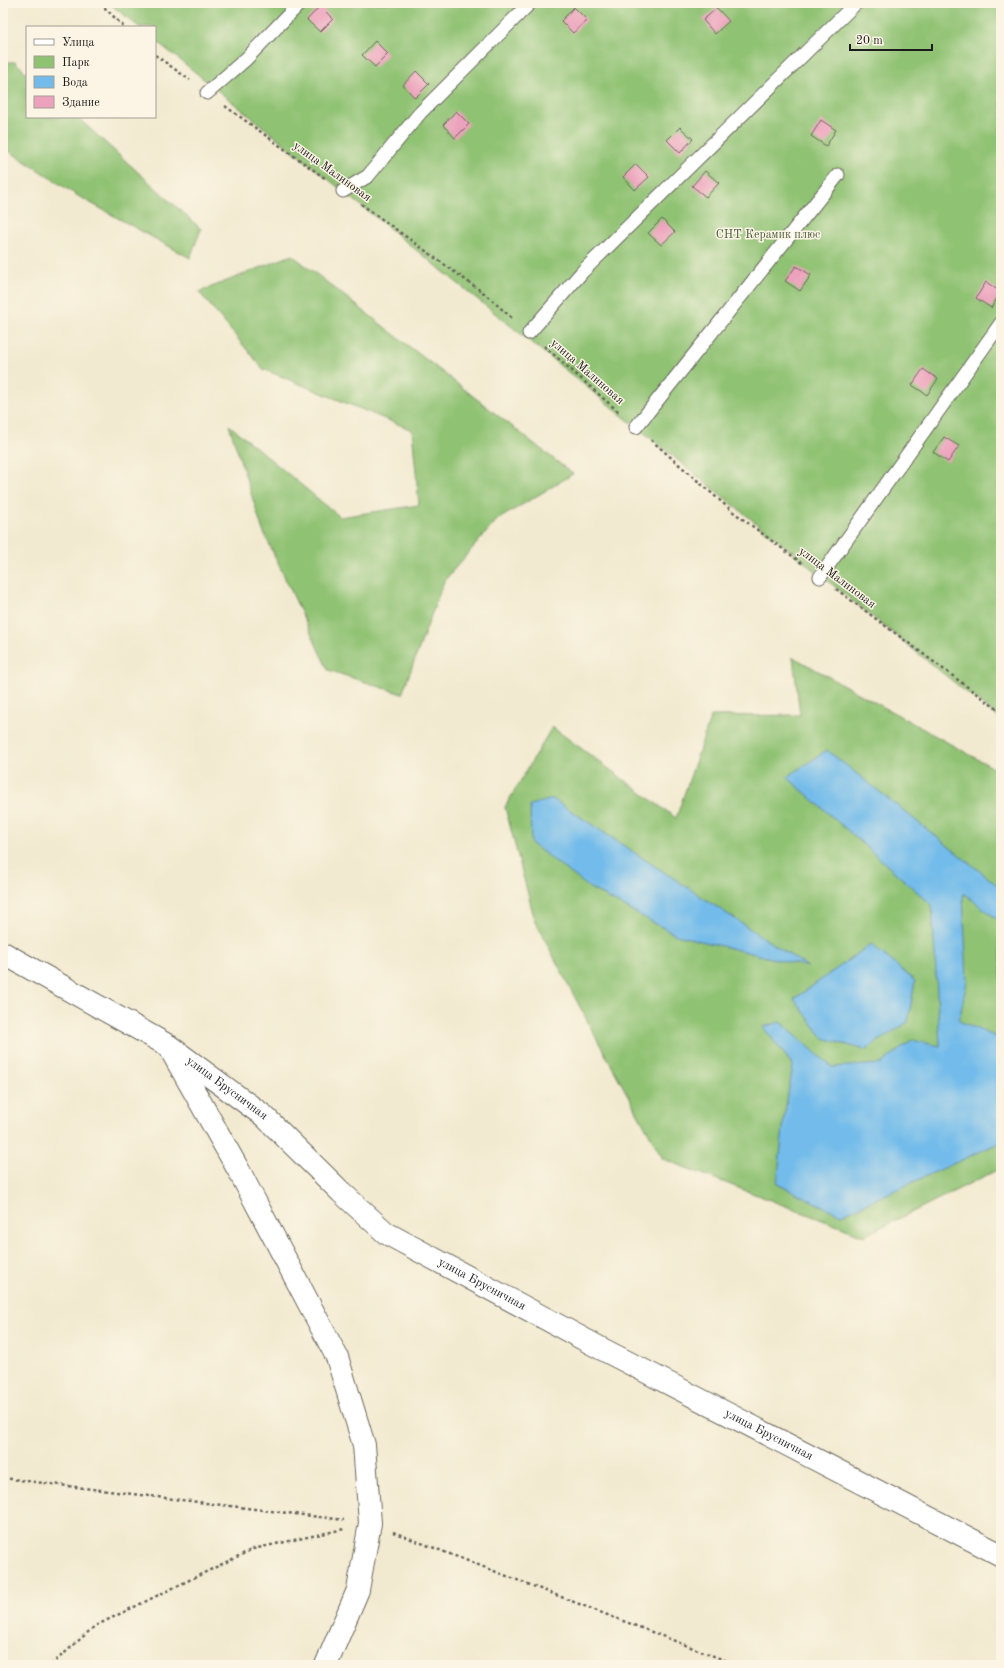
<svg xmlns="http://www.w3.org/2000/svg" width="1004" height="1668" font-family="'Old Standard TT',serif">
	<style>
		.green { fill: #90c273; stroke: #566f48 }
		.water { fill: #72bbea; stroke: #476c83 }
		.building { fill: #eca2bc }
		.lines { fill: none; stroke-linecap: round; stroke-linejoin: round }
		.lane-casing { stroke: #67645b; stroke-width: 15 }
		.street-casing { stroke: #67645b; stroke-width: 24 }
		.path { stroke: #67645b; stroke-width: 2.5; stroke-dasharray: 3 3; stroke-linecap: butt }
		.lane { stroke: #fff; stroke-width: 13 }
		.street { stroke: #fff; stroke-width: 22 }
		.labels { text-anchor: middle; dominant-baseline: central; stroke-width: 3; stroke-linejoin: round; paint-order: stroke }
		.street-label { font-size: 12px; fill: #1c1c1c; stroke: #fcf5e5 }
		.park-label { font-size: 12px; fill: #4a5e3f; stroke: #fcf5e5 }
	</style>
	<rect width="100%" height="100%" fill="#fcf5e5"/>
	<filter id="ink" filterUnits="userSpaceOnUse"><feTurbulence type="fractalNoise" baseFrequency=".025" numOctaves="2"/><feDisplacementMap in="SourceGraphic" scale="8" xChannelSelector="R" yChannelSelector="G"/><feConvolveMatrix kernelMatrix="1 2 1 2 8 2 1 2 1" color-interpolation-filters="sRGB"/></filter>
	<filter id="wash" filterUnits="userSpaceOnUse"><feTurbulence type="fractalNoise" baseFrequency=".012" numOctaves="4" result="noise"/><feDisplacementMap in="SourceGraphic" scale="16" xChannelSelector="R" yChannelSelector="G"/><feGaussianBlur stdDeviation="0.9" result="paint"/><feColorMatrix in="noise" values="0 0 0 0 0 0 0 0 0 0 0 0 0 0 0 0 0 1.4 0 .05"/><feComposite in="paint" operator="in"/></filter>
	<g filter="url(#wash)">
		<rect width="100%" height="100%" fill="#f2ead0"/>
		<g class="green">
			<path d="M 109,3 L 1001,3 L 1001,720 L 155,40 L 155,27 L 139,27 Z"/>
			<path d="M 3,62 L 15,62 L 27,73 L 27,117 L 77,117 L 201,229 L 190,258 L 78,196 L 3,147 Z"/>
			<path d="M 292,255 L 573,474 L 497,520 L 444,581 L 402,694 L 328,670 L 263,531 L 229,425 L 340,517 L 419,505 L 412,430 L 263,369 L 199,292 Z"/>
			<path d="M 793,657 L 1001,772 L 1001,1168 L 864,1236 L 663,1159 L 593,1032 L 535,921 L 505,807 L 552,727 L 676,818 L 711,716 L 800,715 Z"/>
		</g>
		<g class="water">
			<path d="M 827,750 L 1001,888 L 1001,922 L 963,893 L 967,981 L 959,1021 L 1001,1039 L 1001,1142 L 841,1215 L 777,1184 L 784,1118 L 793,1065 L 763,1027 L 780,1022 L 832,1067 L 881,1064 L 912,1040 L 940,1046 L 932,905 L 787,777 Z"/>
			<path d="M 553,799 L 808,967 L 676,935 L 590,888 L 531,843 L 530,805 Z"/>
			<path d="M 871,944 L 915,981 L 908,1022 L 865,1050 L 823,1038 L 794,999 Z"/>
		</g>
		<g id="blocks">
			<g class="building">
				<path d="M 320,6 L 333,19 L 320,32 L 307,20 Z"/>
				<path d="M 574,7 L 587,20 L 573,33 L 561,21 Z"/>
				<path d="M 717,8 L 729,21 L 715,34 L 703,20 Z"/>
				<path d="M 375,41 L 388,54 L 375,67 L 362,55 Z"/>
				<path d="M 416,71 L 429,84 L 415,98 L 403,85 Z"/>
				<path d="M 456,111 L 469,124 L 455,138 L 443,125 Z"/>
				<path d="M 821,120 L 836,130 L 826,146 L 811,136 Z"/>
				<path d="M 680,127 L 693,139 L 680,153 L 667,140 Z"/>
				<path d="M 636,164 L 649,177 L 635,190 L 623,177 Z"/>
				<path d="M 705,171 L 719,183 L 706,197 L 692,186 Z"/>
				<path d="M 662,219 L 675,232 L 661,245 L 648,233 Z"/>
				<path d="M 796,266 L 811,275 L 800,291 L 785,281 Z"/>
				<path d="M 986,282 L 1001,292 L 991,308 L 976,298 Z"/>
				<path d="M 923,369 L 938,379 L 927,395 L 912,385 Z"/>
				<path d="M 944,437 L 959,446 L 948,462 L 933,452 Z"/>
			</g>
		</g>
	</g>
	<g filter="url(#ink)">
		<use href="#blocks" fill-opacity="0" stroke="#67645b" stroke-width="1"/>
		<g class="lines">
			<g class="lane-casing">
				<g id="lane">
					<path d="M 207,93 L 246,59 L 300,3"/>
					<path d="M 343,191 L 368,176 L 420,113 L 530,3"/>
					<path d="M 529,333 L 583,271 L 856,3"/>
					<path d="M 636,427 L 838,175"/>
					<path d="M 820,577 L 1001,323"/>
				</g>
			</g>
			<g class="street-casing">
				<g id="street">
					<path id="s1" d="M 3,953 L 169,1046 L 264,1116 L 341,1192 L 386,1233 L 602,1349 L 1001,1555"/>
					<path d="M 172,1052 L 238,1169 L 337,1357 L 364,1445 L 370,1523 L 358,1590 L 326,1665"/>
				</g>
			</g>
			<g class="path">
				<path d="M 100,3 L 124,27"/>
				<path d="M 155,55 L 190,80"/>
				<path d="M 225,106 L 326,179"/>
				<path d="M 361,204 L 485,294 L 513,319"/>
				<path d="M 544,346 L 620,413"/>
				<path d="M 651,440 L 732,511 L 803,564"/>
				<path d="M 836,589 L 1001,712"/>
				<path d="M 3,1478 L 344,1520"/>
				<path d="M 393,1532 L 737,1665"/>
				<path d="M 51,1665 L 95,1626 L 253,1549 L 344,1529"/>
			</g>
			<use href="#lane" class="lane"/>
			<use href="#street" class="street"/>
		</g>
	</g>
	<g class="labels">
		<g class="street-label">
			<text transform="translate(332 172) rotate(36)">улица Малиновая</text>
			<text transform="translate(587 372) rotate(41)">улица Малиновая</text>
			<text transform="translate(837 578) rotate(37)">улица Малиновая</text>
			<text stroke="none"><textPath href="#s1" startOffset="262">улица Брусничная</textPath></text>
			<text stroke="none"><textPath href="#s1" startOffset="586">улица Брусничная</textPath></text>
			<text stroke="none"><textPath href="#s1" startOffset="910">улица Брусничная</textPath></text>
		</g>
		<g class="park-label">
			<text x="768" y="235">СНТ Керамик плюс</text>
		</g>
	</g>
	<rect width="1004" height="1668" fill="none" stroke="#fcf5e5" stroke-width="16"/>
	<rect x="26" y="26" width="130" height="92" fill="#fcf5e5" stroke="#a29e95"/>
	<rect x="34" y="39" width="20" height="6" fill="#ffffff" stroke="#a29e95"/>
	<text x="62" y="46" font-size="12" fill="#1c1c1c">Улица</text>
	<rect x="34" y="56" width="20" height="12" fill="#90c273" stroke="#a29e95"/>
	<text x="62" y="66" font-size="12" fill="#1c1c1c">Парк</text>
	<rect x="34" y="76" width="20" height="12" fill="#72bbea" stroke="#a29e95"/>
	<text x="62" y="86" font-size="12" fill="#1c1c1c">Вода</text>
	<rect x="34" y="96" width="20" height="12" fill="#eca2bc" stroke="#a29e95"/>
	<text x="62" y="106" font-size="12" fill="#1c1c1c">Здание</text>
	<path d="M850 44v6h82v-6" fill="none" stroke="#1c1c1c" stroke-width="2"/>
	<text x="856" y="44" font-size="12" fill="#1c1c1c" stroke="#fcf5e5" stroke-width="3" paint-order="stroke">20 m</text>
</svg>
